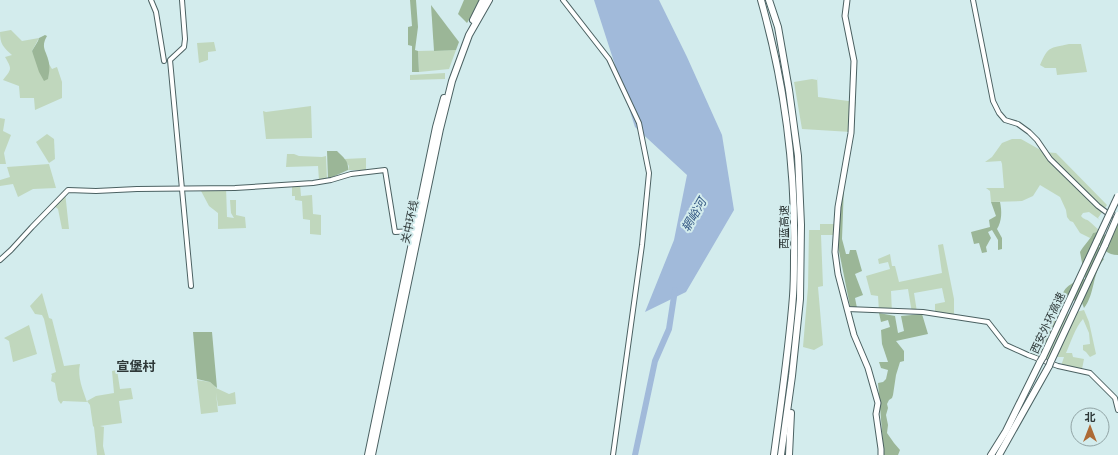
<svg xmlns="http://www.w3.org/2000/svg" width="1118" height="455" font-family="Bitter,'Noto Sans SC',serif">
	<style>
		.green { fill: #c0d7bd }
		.forest { fill: #9bb697 }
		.water { fill: #a1bada }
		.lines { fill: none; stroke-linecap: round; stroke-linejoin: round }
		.river { stroke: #a1bada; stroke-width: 6 }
		.minor-casing { stroke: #4b6162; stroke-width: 6 }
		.major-casing { stroke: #4b6162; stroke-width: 7 }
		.highway-casing { stroke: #4b6162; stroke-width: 8 }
		.minor { stroke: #fff; stroke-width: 4 }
		.major { stroke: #fff; stroke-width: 5 }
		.highway { stroke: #fff; stroke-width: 6 }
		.highway-bridge-casing { stroke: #4b6162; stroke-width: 8; stroke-linecap: butt }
		.highway-bridge { stroke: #fff; stroke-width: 6 }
		.labels { text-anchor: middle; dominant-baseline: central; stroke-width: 4; stroke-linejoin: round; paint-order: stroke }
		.street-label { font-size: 11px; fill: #2e3838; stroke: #d3eced }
		.water-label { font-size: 12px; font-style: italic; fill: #345883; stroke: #d3eced }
		.quarter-label { font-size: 13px; font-weight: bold; fill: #2e3838; stroke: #d3eced }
	</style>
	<rect width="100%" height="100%" fill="#d3eced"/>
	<g class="green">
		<path d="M 11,30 L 22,41 L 39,38 L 32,51 L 48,79 L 49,64 L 52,69 L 57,67 L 62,82 L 62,98 L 35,110 L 34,98 L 20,98 L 19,86 L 3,80 C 12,69 12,69 5,57 L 12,55 C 3,47 0,44 0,32 Z"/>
		<path d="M 214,42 L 216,51 L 208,52 L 208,60 L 199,63 L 197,43 Z"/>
		<path d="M 1069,44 L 1081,44 L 1087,72 L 1057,75 L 1056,68 L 1045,68 L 1040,65 C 1049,45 1049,49 1069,44 Z"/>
		<path d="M 456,50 L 449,69 L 419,72 L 418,51 Z"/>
		<path d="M 445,73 L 445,79 L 410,80 L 410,75 Z"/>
		<path d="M 817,76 L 818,97 L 856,102 L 851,132 L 802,129 L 794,82 L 812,79 L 817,80 Z"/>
		<path d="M 311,106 L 312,138 L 266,139 L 263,111 L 266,112 Z"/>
		<path d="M 0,118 L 5,119 L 3,131 L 11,135 L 4,153 L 6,164 L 0,164 Z"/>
		<path d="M 47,134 L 54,139 L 55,159 L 49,163 L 36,142 Z"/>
		<path d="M 1012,139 L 1021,139 L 1044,152 L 1056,153 L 1107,205 L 1098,218 L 1100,220 L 1089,212 L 1083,213 L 1081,216 C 1084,220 1087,219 1090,222 C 1094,225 1097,229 1101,231 L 1093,233 L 1090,238 L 1080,233 L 1073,222 L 1070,221 L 1067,217 L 1066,210 L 1060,197 L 1040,185 L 1033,196 L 1022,201 L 991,202 L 990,191 L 986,188 L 1004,188 L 1002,164 L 1001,161 L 985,162 L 992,157 L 1002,143 Z"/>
		<path d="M 287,154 L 294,154 L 299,156 L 322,157 L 326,156 L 327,179 L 319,180 L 318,166 L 286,167 Z"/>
		<path d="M 366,158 L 366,170 L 348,170 L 349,166 L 344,159 Z"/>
		<path d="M 49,164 L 56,188 L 33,189 L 18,197 L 13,184 L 0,186 L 0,180 L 10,177 L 7,167 Z"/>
		<path d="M 292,184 L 300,184 L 301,196 L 312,195 L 313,214 L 321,215 L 321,235 L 310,234 L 310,220 L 303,219 L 302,201 L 295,200 L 295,196 L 292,196 Z"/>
		<path d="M 226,187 L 227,217 L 234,218 L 231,213 L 230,200 L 236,200 L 236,215 L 245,217 L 246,228 L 218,229 L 218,213 L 209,206 L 200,189 Z"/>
		<path d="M 65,192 L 69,229 L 62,229 L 58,209 L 53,205 Z"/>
		<path d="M 820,224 L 834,224 L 834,235 L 821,235 L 823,286 L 818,287 L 823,345 L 814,350 L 803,347 L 808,287 L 809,230 L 820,230 Z"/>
		<path d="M 943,244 L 954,299 L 954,316 L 935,312 L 935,304 L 945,302 L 942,288 L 914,293 L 917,312 L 912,313 L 908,289 L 891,291 L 892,314 L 879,311 L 878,296 L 871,295 L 866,276 L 890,269 L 888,262 L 879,264 L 878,259 L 890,254 L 892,266 L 895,266 L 899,282 L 942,273 L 938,245 Z"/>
		<path d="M 42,293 L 49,318 L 52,319 L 64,366 L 80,364 C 77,377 83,390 87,402 L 63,401 L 61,404 L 58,400 L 55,383 L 51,381 L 52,375 L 51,374 L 56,372 L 44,319 L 42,315 L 35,314 L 30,306 Z"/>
		<path d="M 1061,304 L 1053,318 L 1084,310 L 1089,322 L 1096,354 L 1090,357 L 1086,352 L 1083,350 L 1083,345 L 1090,344 L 1089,333 L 1083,319 C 1075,328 1071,342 1066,353 L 1072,353 L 1073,357 L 1084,359 L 1082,369 L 1061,366 L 1064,357 L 1053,357 L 1055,366 L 1032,355 L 1050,319 L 1048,306 Z"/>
		<path d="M 29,325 L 37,354 L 13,362 L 9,341 L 4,338 Z"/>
		<path d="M 117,370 L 120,389 L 131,388 L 133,399 L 119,401 L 122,423 L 100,426 L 104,427 L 103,446 L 105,455 L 97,455 L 94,427 L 93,426 L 90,405 L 87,401 L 96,396 L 114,393 L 112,371 Z"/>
		<path d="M 197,380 L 210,382 L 215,386 L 216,388 L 229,394 L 235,392 L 236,404 L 218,406 L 216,393 L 218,412 L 201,414 Z"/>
	</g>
	<g class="forest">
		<path d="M 410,0 L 416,0 L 418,27 L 415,50 L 418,51 L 419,72 L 412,72 L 412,46 L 408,45 L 408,27 L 412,26 Z"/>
		<path d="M 464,0 L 481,0 L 467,23 L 458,14 Z"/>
		<path d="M 431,5 L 459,42 L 456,50 L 434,51 Z"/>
		<path d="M 45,35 L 47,36 C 40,48 47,51 49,63 C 50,68 49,74 48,79 L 44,81 L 39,72 L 32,51 L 38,41 L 39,38 Z"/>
		<path d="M 327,151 L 337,151 C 343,157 349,161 348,170 L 328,179 Z"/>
		<path d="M 844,185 L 842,239 L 846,254 L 849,254 L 850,250 L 856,250 L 862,271 L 855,274 L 863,295 L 855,298 L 857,308 L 850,306 L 838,246 L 838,213 Z"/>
		<path d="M 991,202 L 1000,202 C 1002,211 1002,221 997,229 L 1002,238 L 1002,249 L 998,250 L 998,240 L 992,230 L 988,232 L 991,238 L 986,247 L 987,252 L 982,253 L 979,243 L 974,244 L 971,232 L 990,227 L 989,220 L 996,216 Z"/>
		<path d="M 1118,220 L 1118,255 C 1107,255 1104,249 1096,243 L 1100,248 L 1101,256 L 1104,259 C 1092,273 1095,295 1084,308 L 1082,303 L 1076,300 L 1061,304 C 1062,300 1062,294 1064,291 C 1067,285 1075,283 1079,278 L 1085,279 L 1080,252 C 1084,245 1090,240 1093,233 L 1101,231 L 1109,239 Z"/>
		<path d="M 879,313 L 895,316 L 898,333 L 904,331 L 901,316 L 922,314 L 928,334 L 896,341 L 904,351 L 904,361 L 900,362 L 896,375 L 893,395 L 892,398 L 889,400 L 887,404 L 888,408 L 886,415 L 888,425 L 887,433 L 894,443 L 900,450 L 898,455 L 884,455 L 878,383 L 883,382 L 886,379 L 888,370 L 881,368 L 879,362 L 888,362 L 882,344 L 881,330 L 890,327 L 888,320 L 881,322 Z"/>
		<path d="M 193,332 L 212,332 L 217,388 L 210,382 L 197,379 Z"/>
	</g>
	<path class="water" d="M 594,0 L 659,0 L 687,57 L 722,135 L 734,210 L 686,292 L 645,312 L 674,240 L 687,175 L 635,127 Z"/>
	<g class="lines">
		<path class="river" d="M 635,455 L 655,361 L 669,329 L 675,290"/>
		<g class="minor-casing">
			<g id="minor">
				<path d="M 151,0 L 156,12 L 164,61"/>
				<path d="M 182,0 L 185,39 L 184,47 L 170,60 L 191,286"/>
				<path d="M 563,0 L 609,59 L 639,123 L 649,173 L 642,245 L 613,455"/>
				<path d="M 973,0 L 993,101 L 999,113 L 1005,120 L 1018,124 L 1029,132 L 1037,140 L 1050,159 L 1098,206 L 1106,212 L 1118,217"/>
				<path d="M 0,260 L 11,250 L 32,227 L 68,190 L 96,191 L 137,189 L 235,188 L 313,183 L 331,180 L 351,174 L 385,170 L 395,232 L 414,231"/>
				<path d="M 847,309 L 923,312 L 988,322 L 1006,345 L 1028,355 L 1058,366 L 1090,373 L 1115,398 L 1118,410"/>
			</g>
		</g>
		<g class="major-casing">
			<path id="major" d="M 847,0 L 845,16 L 854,61 L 851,133 L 838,207 L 835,252 L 838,274 L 850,320 L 854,335 L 868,368 L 878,403 L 876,414 L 881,449 L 881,455"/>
		</g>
		<g class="highway-casing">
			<g id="highway">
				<path d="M 761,0 C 785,85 796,168 794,257 C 794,270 794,283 793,296 C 789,349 781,402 774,455"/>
				<path d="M 769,0 L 778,27 L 789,90 L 798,156 L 801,225 L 800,299 L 792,376 L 781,455"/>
				<path d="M 473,20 L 483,0"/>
				<path d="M 1043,357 L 1097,241"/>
				<path d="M 1051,361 L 1105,245"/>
				<path d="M 368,455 L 436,127 L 444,98"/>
				<path d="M 372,455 L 440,129 L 452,81 L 469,35 L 489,0"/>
				<path d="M 789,455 L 791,413"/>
				<path d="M 991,455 L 1006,431 L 1040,362"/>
				<path d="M 999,455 L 1049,366"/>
			</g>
		</g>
		<use href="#minor" class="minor"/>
		<use href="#major" class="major"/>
		<use href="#highway" class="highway"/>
		<g class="highway-bridge-casing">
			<g id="highway-bridge">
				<path d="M 1097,241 L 1118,196"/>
				<path d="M 1105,245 L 1118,215"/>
				<path d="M 1040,362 L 1043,357"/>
				<path d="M 1049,366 L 1051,361"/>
			</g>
		</g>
		<use href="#highway-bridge" class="highway-bridge"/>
	</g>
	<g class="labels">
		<g class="street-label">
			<text transform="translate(410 222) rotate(-78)">关中环线</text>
			<text transform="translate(784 227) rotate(-90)">西蓝高速</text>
			<text transform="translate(1048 323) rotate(-65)">西安外环高速</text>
		</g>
		<g class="water-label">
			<text transform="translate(694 215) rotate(-60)">辋峪河</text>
		</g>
		<g class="quarter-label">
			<text x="136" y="366">宣堡村</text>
		</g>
	</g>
	<g transform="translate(1090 427)"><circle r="19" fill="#d3eced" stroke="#91a4a5"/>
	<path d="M0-3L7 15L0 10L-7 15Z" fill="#ad6b36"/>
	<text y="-6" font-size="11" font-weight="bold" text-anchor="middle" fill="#2e3838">北</text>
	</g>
</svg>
